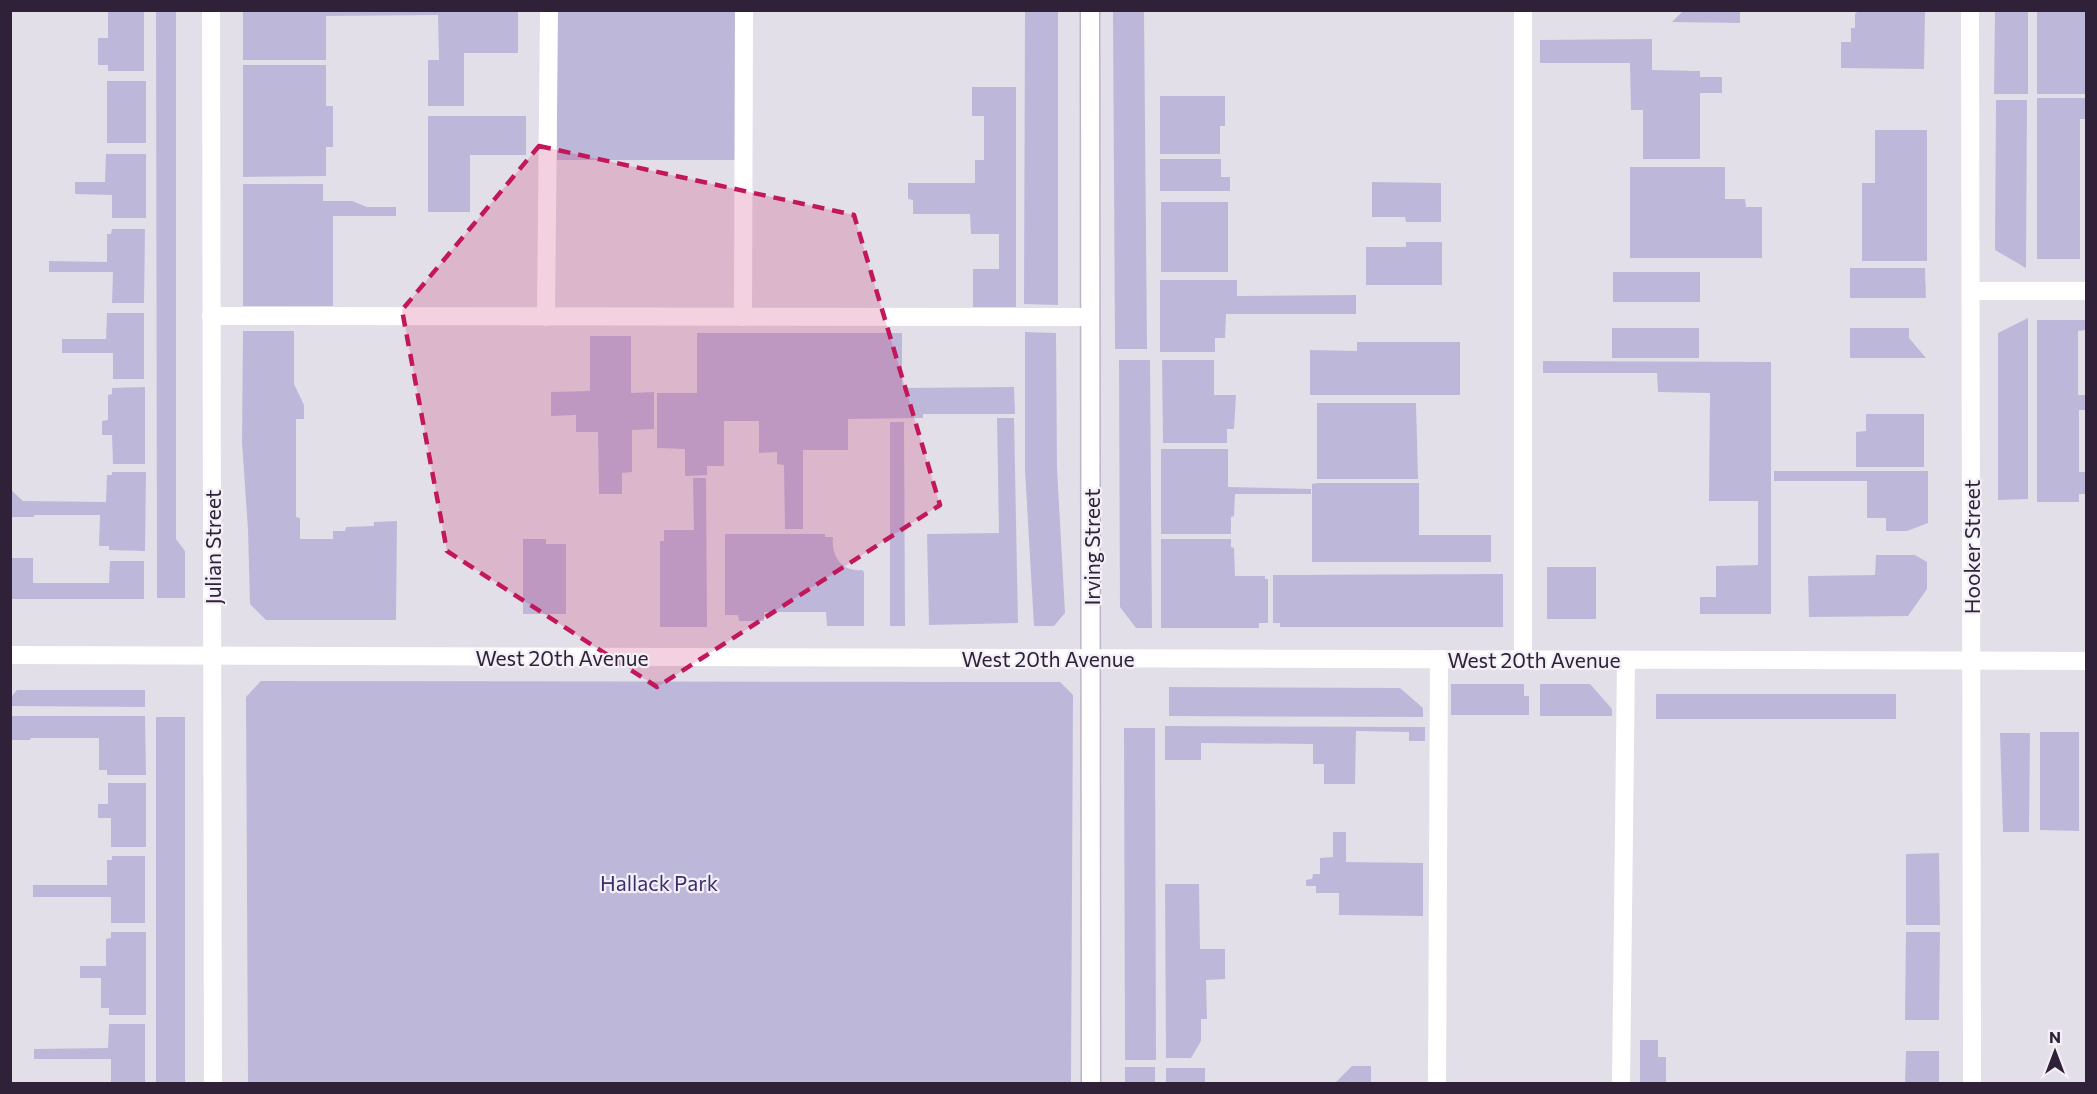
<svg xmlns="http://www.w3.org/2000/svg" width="2097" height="1094" font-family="Commissioner,sans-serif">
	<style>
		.green { fill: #bdb8da }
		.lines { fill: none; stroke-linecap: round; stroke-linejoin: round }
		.secondary-casing { stroke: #beb3c9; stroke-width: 21 }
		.lane { stroke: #fff; stroke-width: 18 }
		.street { stroke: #fff; stroke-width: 18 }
		.secondary { stroke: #fff; stroke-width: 18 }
		.marked { fill: #c2185b; fill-opacity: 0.2; stroke: #c2185b; stroke-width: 4.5; stroke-dasharray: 12 8; stroke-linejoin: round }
		.labels { text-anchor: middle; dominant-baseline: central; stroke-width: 4.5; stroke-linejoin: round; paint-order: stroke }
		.street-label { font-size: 21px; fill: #2f2138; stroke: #f2eff6 }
		.park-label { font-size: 21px; fill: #3d2d6d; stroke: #f2eff6 }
	</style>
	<rect width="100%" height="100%" fill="#e3dfe9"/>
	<g class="green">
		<path d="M 108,11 L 144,11 L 144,71 L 108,71 L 108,65 L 98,65 L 98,38 L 108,38 Z"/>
		<path d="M 156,11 L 176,11 L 176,539 L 185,551 L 185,598 L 157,598 Z"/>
		<path d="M 243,11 L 518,11 L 518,53 L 464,53 L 464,106 L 428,106 L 428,60 L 439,60 L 438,15 L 326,16 L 326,60 L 243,60 Z"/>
		<rect x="557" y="11" width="181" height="149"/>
		<path d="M 1025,11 L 1058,11 L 1058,305 L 1024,304 Z"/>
		<path d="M 1113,11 L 1144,11 L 1147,349 L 1115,349 Z"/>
		<path d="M 1683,11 L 1740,11 L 1740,23 L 1672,22 Z"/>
		<path d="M 1858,11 L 1925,11 L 1924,69 L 1841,68 L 1841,42 L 1851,42 L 1851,28 L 1855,28 L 1855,14 Z"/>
		<path d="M 1995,11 L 2028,11 L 2028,94 L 1994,94 Z"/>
		<rect x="2037" y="11" width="49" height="83"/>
		<path d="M 1652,39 L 1652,70 L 1700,71 L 1700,77 L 1722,77 L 1722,93 L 1700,93 L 1700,159 L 1643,159 L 1643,110 L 1631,110 L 1630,63 L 1540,63 L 1540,40 Z"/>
		<path d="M 243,65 L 326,65 L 326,106 L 333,106 L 333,147 L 326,147 L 326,176 L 243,177 Z"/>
		<rect x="107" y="81" width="39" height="62"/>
		<path d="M 972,87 L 1016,87 L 1016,307 L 973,307 L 973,269 L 999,269 L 999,234 L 971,234 L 970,214 L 913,214 L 913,200 L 908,199 L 908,183 L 975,183 L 975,160 L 984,160 L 984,116 L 972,116 Z"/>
		<path d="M 1160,96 L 1225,96 L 1225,126 L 1220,126 L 1220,154 L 1160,154 Z"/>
		<path d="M 2037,98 L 2086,98 L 2086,119 L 2080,119 L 2080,259 L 2037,259 Z"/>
		<path d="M 1996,100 L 2027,100 L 2026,268 L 1995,250 Z"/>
		<path d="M 428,116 L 526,116 L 526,155 L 470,155 L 470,212 L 428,212 Z"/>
		<path d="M 1875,130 L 1927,130 L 1927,261 L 1862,261 L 1862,183 L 1875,183 Z"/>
		<path d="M 106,154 L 146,154 L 146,218 L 112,218 L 112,195 L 75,194 L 75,182 L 105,182 Z"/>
		<path d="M 1160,159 L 1221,159 L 1221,177 L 1230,177 L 1230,191 L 1160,191 Z"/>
		<path d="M 1630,167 L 1725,167 L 1725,199 L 1745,199 L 1746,207 L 1762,207 L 1762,258 L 1630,258 Z"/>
		<path d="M 1372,182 L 1441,183 L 1441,222 L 1406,222 L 1405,217 L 1372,217 Z"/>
		<path d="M 243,184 L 323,184 L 323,201 L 352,201 L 367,207 L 396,207 L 396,216 L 333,216 L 333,306 L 243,306 Z"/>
		<rect x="1161" y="202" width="67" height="70"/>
		<path d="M 112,229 L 145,229 L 144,303 L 112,303 L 113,272 L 49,272 L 49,261 L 107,262 L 107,234 L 111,234 Z"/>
		<path d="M 1406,242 L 1442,242 L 1442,285 L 1366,285 L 1366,247 L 1406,247 Z"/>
		<path d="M 1850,268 L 1925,268 L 1926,298 L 1850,298 Z"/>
		<rect x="1613" y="272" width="87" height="30"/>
		<path d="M 1160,280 L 1237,280 L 1237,296 L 1356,295 L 1356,314 L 1226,314 L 1225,338 L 1215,338 L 1215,352 L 1160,352 Z"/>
		<path d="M 107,313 L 144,313 L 144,379 L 113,379 L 113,353 L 62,353 L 62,339 L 106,339 Z"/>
		<path d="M 2028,318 L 2028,499 L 1998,500 L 1998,333 Z"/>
		<path d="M 2037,320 L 2086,320 L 2086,330 L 2078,331 L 2078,395 L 2086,395 L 2086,410 L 2079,410 L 2079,472 L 2086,472 L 2086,494 L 2079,494 L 2079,502 L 2037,502 Z"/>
		<rect x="1612" y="328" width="87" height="30"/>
		<path d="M 1850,328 L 1909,328 L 1909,338 L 1926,358 L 1850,358 Z"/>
		<path d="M 243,331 L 294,331 L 294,384 L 304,405 L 304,419 L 296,419 L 296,517 L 300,518 L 300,539 L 333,539 L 333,531 L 345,531 L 346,527 L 374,526 L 374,522 L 397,521 L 396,620 L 266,620 L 250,604 L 248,530 L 242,442 Z"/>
		<path d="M 1025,332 L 1056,333 L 1057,468 L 1065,613 L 1054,626 L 1034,626 L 1025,470 Z"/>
		<path d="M 697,333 L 902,333 L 902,388 L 1014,387 L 1015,414 L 923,414 L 923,418 L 848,419 L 848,450 L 803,450 L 803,529 L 785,529 L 784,465 L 777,464 L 777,452 L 759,453 L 759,421 L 724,421 L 724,466 L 707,466 L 707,475 L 685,476 L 685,449 L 657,448 L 657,393 L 697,393 Z"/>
		<path d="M 590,336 L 631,336 L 631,393 L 654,392 L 654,429 L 632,430 L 632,472 L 622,473 L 622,494 L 599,494 L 598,432 L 576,432 L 576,415 L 551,416 L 551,392 L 590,391 Z"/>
		<path d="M 1357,342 L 1460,342 L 1460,395 L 1310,395 L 1310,350 L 1357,351 Z"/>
		<path d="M 1119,360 L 1150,360 L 1152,628 L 1136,628 L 1120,607 Z"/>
		<path d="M 1162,360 L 1214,360 L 1214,395 L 1236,395 L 1234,429 L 1227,429 L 1227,443 L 1163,443 Z"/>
		<path d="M 1543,361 L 1771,362 L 1771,614 L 1700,614 L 1700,597 L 1716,597 L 1716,566 L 1758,565 L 1758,501 L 1709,501 L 1710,393 L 1658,392 L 1657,373 L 1543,373 Z"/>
		<path d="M 145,387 L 145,464 L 113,464 L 112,435 L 102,435 L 102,421 L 108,420 L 108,395 L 112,394 L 112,388 Z"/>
		<path d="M 1317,403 L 1416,403 L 1418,479 L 1317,479 Z"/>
		<path d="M 1866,414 L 1924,414 L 1924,467 L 1856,467 L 1856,432 L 1866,431 Z"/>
		<path d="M 997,418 L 1014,418 L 1018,623 L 929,625 L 927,534 L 999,533 Z"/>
		<path d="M 890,422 L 904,422 L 905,626 L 890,626 Z"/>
		<path d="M 1161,449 L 1228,449 L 1228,487 L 1311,489 L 1311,494 L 1235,494 L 1234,516 L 1231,517 L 1231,534 L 1161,534 Z"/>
		<path d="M 1774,471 L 1928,471 L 1928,523 L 1907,531 L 1886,531 L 1886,518 L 1867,518 L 1867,481 L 1774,481 Z"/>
		<path d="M 112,472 L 146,472 L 145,551 L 109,550 L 109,546 L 99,546 L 100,515 L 34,515 L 34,517 L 11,517 L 11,490 L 23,501 L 106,502 L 107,475 L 112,475 Z"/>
		<path d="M 693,478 L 706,478 L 707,627 L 660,627 L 660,541 L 664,541 L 664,530 L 694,530 Z"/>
		<path d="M 1318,483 L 1419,483 L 1419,535 L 1491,535 L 1491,562 L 1312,562 L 1312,484 Z"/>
		<path d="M 725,534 L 825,534 L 825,537 L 833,537 C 831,557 842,572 862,570 L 864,572 L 864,626 L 827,626 L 826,612 L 764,612 L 764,621 L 739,621 L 738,615 L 725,615 Z"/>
		<path d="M 523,539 L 546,539 L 546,544 L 566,544 L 566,614 L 523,614 Z"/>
		<path d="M 1161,539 L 1231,539 L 1231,547 L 1234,548 L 1235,576 L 1265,576 L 1265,579 L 1268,579 L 1268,623 L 1259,623 L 1259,628 L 1161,628 Z"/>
		<path d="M 1876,555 L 1915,555 L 1927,562 L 1927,589 L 1908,616 L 1809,617 L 1808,576 L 1875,575 Z"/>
		<path d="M 11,558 L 33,558 L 33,583 L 109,583 L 110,561 L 144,561 L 144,599 L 11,599 Z"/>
		<rect x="1547" y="567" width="49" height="52"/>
		<path d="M 1503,574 L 1503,627 L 1280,627 L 1280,623 L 1273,623 L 1273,575 Z"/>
		<path d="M 261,681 L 1060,682 L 1073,695 L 1071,1083 L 248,1083 L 246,697 Z"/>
		<path d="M 1451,684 L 1524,684 L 1524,696 L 1529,696 L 1529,715 L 1451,715 Z"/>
		<path d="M 1540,684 L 1590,684 L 1612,709 L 1612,716 L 1540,716 Z"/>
		<path d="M 1169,687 L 1400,688 L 1423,708 L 1423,717 L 1169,716 Z"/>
		<path d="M 17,690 L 145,690 L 145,707 L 11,706 L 11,697 Z"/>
		<rect x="1656" y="694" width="240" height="25"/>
		<path d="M 11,716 L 145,716 L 146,775 L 107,775 L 107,770 L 99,770 L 99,738 L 31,738 L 30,740 L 11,740 Z"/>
		<rect x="156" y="717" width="29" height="366"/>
		<path d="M 1165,726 L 1425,727 L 1425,741 L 1409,741 L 1409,732 L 1356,731 L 1355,784 L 1324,784 L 1324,764 L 1313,764 L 1313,744 L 1201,743 L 1201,760 L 1165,760 Z"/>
		<path d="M 1124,728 L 1155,728 L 1156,1060 L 1125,1060 Z"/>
		<path d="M 2040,732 L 2079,732 L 2079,831 L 2040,830 Z"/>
		<path d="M 2000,733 L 2030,733 L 2029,832 L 2003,832 Z"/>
		<path d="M 108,783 L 146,783 L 146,847 L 111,847 L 111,818 L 98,818 L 98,804 L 108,804 Z"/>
		<path d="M 1333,832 L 1346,832 L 1346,862 L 1423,863 L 1423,916 L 1339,915 L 1339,893 L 1316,893 L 1316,886 L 1306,886 L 1306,880 L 1312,879 L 1313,874 L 1320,874 L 1320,858 L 1333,857 Z"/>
		<path d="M 1939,853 L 1940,925 L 1906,925 L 1906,854 Z"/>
		<path d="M 112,856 L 145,856 L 145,923 L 111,923 L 111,897 L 33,897 L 33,885 L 107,885 L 107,860 L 112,860 Z"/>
		<path d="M 1165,884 L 1199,884 L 1200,949 L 1225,949 L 1225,979 L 1206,980 L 1207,1019 L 1201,1019 L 1201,1041 L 1191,1058 L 1166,1058 Z"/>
		<path d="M 111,932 L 146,932 L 146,1015 L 109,1015 L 109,1008 L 101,1008 L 101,978 L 80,978 L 80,966 L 106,966 L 106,939 L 111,938 Z"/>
		<path d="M 1906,932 L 1940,932 L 1939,1020 L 1905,1020 Z"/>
		<path d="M 109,1024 L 145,1024 L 145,1083 L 111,1083 L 111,1059 L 34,1059 L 34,1049 L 108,1048 Z"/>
		<path d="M 1640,1040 L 1658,1040 L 1658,1057 L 1666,1057 L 1666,1083 L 1640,1083 Z"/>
		<path d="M 1906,1051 L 1939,1051 L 1939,1083 L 1905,1083 Z"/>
		<path d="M 1352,1066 L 1371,1066 L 1371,1083 L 1335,1083 Z"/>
		<rect x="1125" y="1067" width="30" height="16"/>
		<rect x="1166" y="1068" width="39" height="15"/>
	</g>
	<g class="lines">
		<g class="secondary-casing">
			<path id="secondary" d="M 1090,10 L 1091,1084"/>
		</g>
		<g class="lane">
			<path d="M 1523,10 L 1523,660"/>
			<path d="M 1971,291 L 2086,291"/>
			<path d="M 211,316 L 1090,317"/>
			<path d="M 546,317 L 549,10"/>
			<path d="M 743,317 L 744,10"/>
			<path d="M 1437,1084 L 1439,659"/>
			<path d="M 1621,1084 L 1626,660"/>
		</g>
		<g class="street">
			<path d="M 211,10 L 213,1084"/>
			<path d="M 1970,10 L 1972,1084"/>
			<path d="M 10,655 L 2086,661"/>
		</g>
		<use href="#secondary" class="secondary"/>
	</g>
	<path class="marked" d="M 539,146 L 854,215 L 940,505 L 657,687 L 447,551 L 402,310 Z"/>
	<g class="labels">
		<g class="street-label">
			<text transform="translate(212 547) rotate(-90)">Julian Street</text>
			<text transform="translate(1091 547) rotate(-90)">Irving Street</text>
			<text transform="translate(1971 547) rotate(-90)">Hooker Street</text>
			<text x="562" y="657">West 20th Avenue</text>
			<text x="1048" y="658">West 20th Avenue</text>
			<text x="1534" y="659">West 20th Avenue</text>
		</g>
		<g class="park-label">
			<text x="659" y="882">Hallack Park</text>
		</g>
	</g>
	<rect width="2097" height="1094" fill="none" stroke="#2f2138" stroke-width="24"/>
	<g transform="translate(2055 1052)" stroke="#f2eff6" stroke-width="4.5" paint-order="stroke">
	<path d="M0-4.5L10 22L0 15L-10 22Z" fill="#2f2138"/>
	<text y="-9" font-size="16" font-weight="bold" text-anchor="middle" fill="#2f2138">N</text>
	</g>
</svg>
